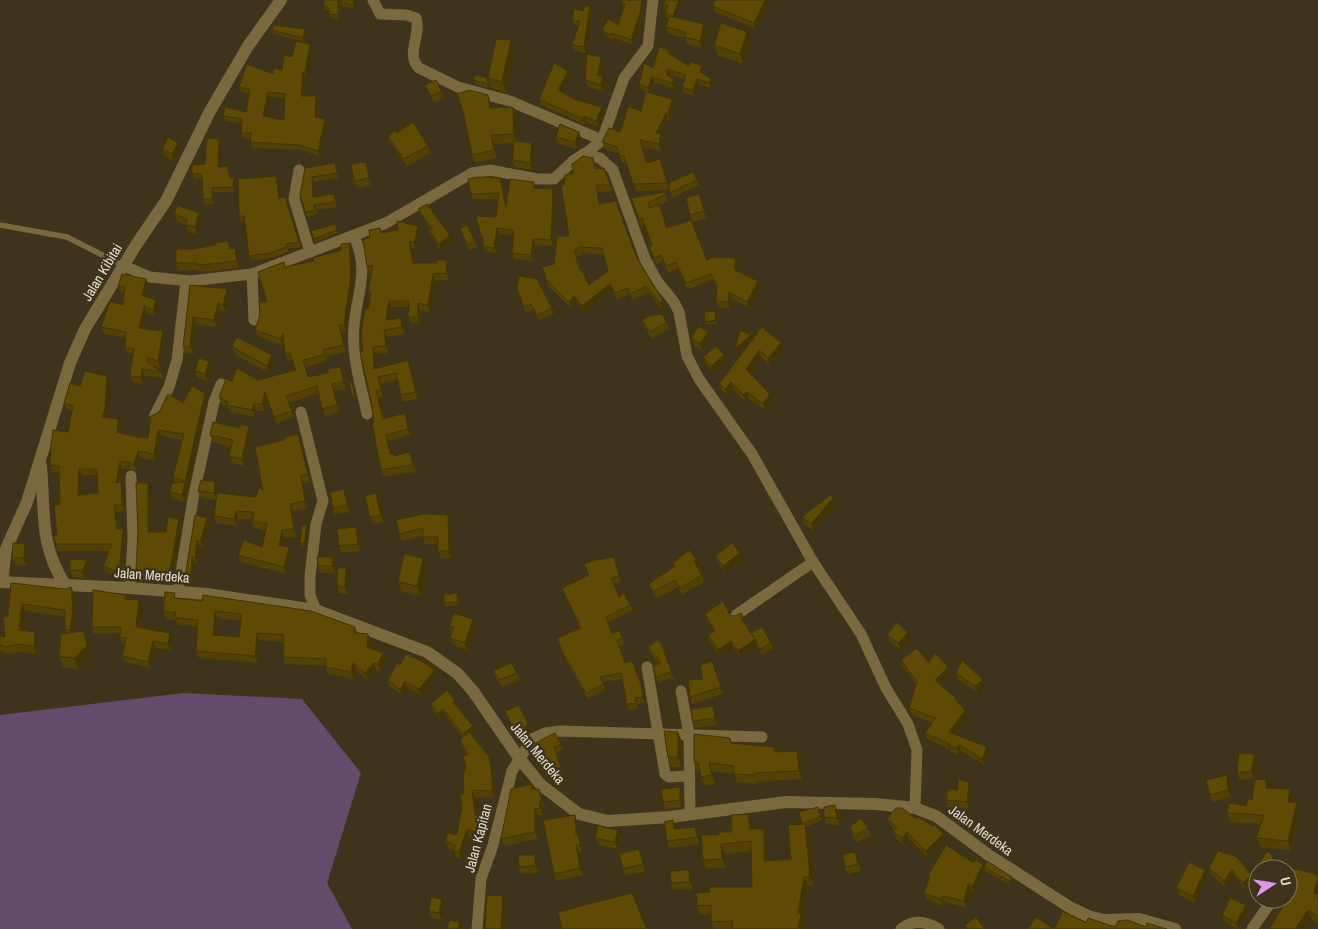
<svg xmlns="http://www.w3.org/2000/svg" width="1318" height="929" font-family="'Archivo Narrow',sans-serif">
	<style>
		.green { fill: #644a6b }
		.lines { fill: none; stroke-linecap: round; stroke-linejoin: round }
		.service { stroke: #7a693e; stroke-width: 5.5 }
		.minor { stroke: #7a693e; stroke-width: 11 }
		.tertiary { stroke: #7a693e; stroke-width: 12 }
		.wall { fill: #524004; fill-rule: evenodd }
		.shaded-wall { fill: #423404 }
		.building { fill: #5f4a05; stroke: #423404; fill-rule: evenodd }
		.labels { text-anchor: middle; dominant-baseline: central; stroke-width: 5; stroke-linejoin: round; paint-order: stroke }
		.street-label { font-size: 14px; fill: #e3ddcf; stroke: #3e341c }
	</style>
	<rect width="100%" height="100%" fill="#3e341c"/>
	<path class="green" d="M 184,693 L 302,699 L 361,773 L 327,883 L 352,929 L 0,929 L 0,715 Z"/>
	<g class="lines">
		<path class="service" d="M 0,225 L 67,237 L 124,266"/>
		<g class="minor">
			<path d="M 373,0 L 380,14 L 406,15 L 416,18 C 422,34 405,54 419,68 L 458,87 L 510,101 L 602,140"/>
			<path d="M 583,154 L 600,158 L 613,170 L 645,259 L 657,281 L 674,302 L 679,312 L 687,356 L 699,379 L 752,454 L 813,562 L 861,634 L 886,688 L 908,724 L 917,750 L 915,808"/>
			<path d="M 299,170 L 294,199 L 310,252"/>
			<path d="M 354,236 C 370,271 357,292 354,326 C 351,356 361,385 367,414"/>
			<path d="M 124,266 L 150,277 L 190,281 L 252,274 L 386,223 L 472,173 L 490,170 L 537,179 L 554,179 L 573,161 L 589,151 L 602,140 L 624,78 L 648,46 L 653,0"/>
			<path d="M 252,274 L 254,320"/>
			<path d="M 301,412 L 323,501 L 316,524 L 310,576 L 310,595 L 316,610"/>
			<path d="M 155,415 L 169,387 L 177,360 L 186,281"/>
			<path d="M 130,588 L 133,539 L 131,476"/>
			<path d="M 178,591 L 193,499 L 214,402 L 221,384"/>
			<path d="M 736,615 L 813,562"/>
			<path d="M 647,667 L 665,774 L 669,777 L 689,776"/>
			<path d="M 681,691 L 689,734 L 690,813"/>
			<path d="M 477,929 L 481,879 L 493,845 L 512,771 L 532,739 L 545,733 L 560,731 L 762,737"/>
			<path d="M 901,929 C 913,919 926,921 939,929"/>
			<path d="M 1252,929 L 1273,899"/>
		</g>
		<g class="tertiary">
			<path d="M 41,466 C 45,511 39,546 66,586"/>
			<path d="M 0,582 L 130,588 L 207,594 L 316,610 L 427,652 L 457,673 L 473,691 L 519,758 L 541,785 L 579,814 L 608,821 L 670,817 L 786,802 L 876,804 L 915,808 L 936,816 L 990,856 L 1071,908 L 1088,916 L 1104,920 L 1139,919 L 1175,929"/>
			<path d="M 2,582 L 6,549 L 27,502 L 70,363 L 85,329 L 136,245 L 166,201 L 209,113 L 248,46 L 281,0"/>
		</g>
	</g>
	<g class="wall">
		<path d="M 324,0 L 355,0 L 355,9 L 340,5 L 339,19 L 330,18 L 329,11 L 325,10 L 324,6 Z"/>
		<path d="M 682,0 L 676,17 L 704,24 L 707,31 L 702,48 L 687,44 L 685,38 L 668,34 L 666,27 L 668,19 L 667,18 L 665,13 L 666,10 L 665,9 L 663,4 Z"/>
		<path d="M 770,0 L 756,29 L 715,12 L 713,6 Z"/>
		<path d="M 644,2 L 642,18 L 633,45 L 614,38 L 613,40 L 604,35 L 602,30 L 618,25 L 624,8 L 623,8 L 621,3 Z"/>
		<path d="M 590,6 L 592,12 L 586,53 L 574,50 L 572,45 L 578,26 L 574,25 L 572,20 Z"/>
		<path d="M 272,30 L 306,32 L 305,42 L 273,34 Z"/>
		<path d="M 511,40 L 515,51 L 506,92 L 491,88 L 488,78 Z"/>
		<path d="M 751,42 L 744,64 L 718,56 L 714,45 Z"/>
		<path d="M 312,50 L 307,77 L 305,77 L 304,96 L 318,102 L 318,117 L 325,119 L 327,125 L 320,156 L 300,150 L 252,148 L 250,142 L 251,139 L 243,138 L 241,133 L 242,124 L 225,121 L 223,116 L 246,112 L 249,94 L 241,92 L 239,87 L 273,74 L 282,70 L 292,57 ZM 270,97 L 285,99 L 284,120 L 266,117 Z"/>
		<path d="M 669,50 L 671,55 L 689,66 L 702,66 L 704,72 L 703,75 L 713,85 L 711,88 L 699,84 L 695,96 L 684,93 L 682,87 L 685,79 L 670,75 L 670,77 L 674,79 L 676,85 L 674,89 L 654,82 L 651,93 L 672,99 L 674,106 L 670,121 L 668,120 L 661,135 L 663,141 L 661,151 L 643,147 L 647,163 L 663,166 L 670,190 L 636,191 L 627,163 L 622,162 L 619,154 L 605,149 L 602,142 L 620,132 L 641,111 L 646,92 L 641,90 L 639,84 Z"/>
		<path d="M 604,64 L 601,76 L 606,84 L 604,92 L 588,87 L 585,80 Z"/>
		<path d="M 568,71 L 570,78 L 562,92 L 574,99 L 602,107 L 604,113 L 599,127 L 586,122 L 586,125 L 541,105 L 539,99 Z"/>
		<path d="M 474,80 L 488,81 L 489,88 L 475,84 Z"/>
		<path d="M 425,85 L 442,91 L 444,98 L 434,103 L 428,92 Z"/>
		<path d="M 491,104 L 492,108 L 513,107 L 516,115 L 517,141 L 535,150 L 532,170 L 514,167 L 512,160 L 514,143 L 494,144 L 497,158 L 475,163 L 472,155 Z"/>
		<path d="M 397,133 L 428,146 L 431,153 L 407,166 L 391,143 L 388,136 Z"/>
		<path d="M 556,137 L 582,140 L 577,149 L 559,144 Z"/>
		<path d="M 219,139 L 220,144 L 220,167 L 229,170 L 231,178 L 234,178 L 235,183 L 235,192 L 214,192 L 214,204 L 204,204 L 203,199 L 202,178 L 194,179 L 192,174 L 205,164 Z"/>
		<path d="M 162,149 L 180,150 L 174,161 L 164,156 Z"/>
		<path d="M 593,158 L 597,169 L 604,168 L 613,191 L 598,192 L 600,204 L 636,256 L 663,301 L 666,308 L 662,310 L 649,293 L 632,300 L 630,294 L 617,300 L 613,290 L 585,312 L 577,302 L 571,308 L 548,286 L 546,279 L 569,236 L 564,185 L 573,173 ZM 581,253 L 604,255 L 608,271 L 589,285 L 581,271 L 577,256 L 581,256 Z"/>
		<path d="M 366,162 L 368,169 L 371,185 L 357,188 L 354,181 Z"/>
		<path d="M 337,167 L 338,178 L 313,182 L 314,197 L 334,194 L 337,207 L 316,210 L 317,214 L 307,217 L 300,195 L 305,168 Z"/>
		<path d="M 276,176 L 278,181 L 280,198 L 285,197 L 301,247 L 288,249 L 288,252 L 272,258 L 251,261 L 249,256 L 245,221 L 241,221 L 239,216 Z"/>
		<path d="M 500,178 L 502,184 L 506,204 L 536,188 L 553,189 L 555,195 L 553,246 L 535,245 L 533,261 L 514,259 L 512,253 L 514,235 L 499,234 L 497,253 L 485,252 L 481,237 L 496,217 L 499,199 L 473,199 L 471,194 Z"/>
		<path d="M 697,180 L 699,185 L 672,198 L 670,193 Z"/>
		<path d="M 665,192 L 668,201 L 658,206 L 667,228 L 707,260 L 735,258 L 738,264 L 737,271 L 760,288 L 749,308 L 731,298 L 730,309 L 719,308 L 716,302 L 717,287 L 713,280 L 688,289 L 678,268 L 668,273 L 663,261 L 656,264 L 652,256 L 649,247 L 652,245 L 645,225 L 641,226 L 631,198 Z"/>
		<path d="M 701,201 L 706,218 L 693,222 L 690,215 Z"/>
		<path d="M 418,209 L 450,235 L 453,241 L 441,250 L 431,235 L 428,229 L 430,230 L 421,215 Z"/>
		<path d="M 199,213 L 202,220 L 197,234 L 188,232 L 186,225 L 177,221 L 174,214 Z"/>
		<path d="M 335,224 L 338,233 L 315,242 L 311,231 Z"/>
		<path d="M 380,228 L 382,233 L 420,233 L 416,249 L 412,248 L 415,263 L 449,266 L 449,280 L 435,281 L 430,312 L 420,310 L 420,324 L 411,323 L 408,317 L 409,307 L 391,307 L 390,320 L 403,325 L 405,334 L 386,337 L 388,353 L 375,354 L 376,369 L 410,366 L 418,399 L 403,402 L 401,395 L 397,380 L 380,384 L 383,397 L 378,398 L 384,418 L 405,413 L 407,420 L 410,435 L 388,441 L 391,454 L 394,456 L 412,459 L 416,472 L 384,477 L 381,470 L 363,351 L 370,297 L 368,291 L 372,273 L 369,273 L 367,267 L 370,238 Z"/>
		<path d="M 460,229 L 475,241 L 477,247 L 469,251 Z"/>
		<path d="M 231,249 L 237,255 L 239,268 L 200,272 L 200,270 L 178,270 L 176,263 Z"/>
		<path d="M 351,250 L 354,281 L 346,331 L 342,332 L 346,352 L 325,357 L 326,362 L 305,367 L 308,377 L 328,373 L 340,367 L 343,374 L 346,389 L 335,391 L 340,412 L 325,416 L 319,393 L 289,403 L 294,417 L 276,424 L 267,399 L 265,411 L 256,411 L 255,417 L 230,412 L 228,407 L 221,404 L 219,397 L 232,381 L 258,380 L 296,370 L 292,360 L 288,361 L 285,354 L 284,344 L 283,346 L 258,336 L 255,330 L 284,262 L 285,267 L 314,261 Z"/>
		<path d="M 146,279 L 149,286 L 145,296 L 156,300 L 159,307 L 156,316 L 146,313 L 143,328 L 165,337 L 160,368 L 152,365 L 161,372 L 164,378 L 144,376 L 143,384 L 133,382 L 130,376 L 133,354 L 128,353 L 125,347 L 126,338 L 104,334 L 101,327 L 123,305 L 124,293 L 120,292 L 118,286 Z"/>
		<path d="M 190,285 L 230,296 L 226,312 L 220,310 L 217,327 L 196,324 L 193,354 L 185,354 L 183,347 Z"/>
		<path d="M 517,289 L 552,308 L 554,313 L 539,320 L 533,310 L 526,313 Z"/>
		<path d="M 715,311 L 717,324 L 706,325 L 705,322 Z"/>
		<path d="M 642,320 L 667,322 L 669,329 L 652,339 L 645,327 Z"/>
		<path d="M 762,327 L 781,343 L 783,349 L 770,365 L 761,357 L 750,374 L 772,401 L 765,410 L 749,399 L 746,402 L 733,389 L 728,396 L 722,390 L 719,384 Z"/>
		<path d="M 691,338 L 710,339 L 702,351 L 694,345 Z"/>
		<path d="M 232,347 L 275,362 L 269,373 L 234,354 Z"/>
		<path d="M 724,355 L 726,362 L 714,373 L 706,364 L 703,357 Z"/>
		<path d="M 209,361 L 212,368 L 208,381 L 198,378 L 195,371 Z"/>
		<path d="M 110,383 L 107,414 L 106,418 L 121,426 L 120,433 L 141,438 L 148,438 L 183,403 L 207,399 L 188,488 L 187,487 L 187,490 L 185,502 L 172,499 L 170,492 L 175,483 L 173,477 L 182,440 L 161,436 L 156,461 L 140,458 L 137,471 L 131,469 L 122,469 L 120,482 L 121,482 L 124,489 L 125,511 L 116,512 L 119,529 L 125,535 L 121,579 L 106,572 L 103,566 L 110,551 L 58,551 L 56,544 L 60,505 L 59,473 L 52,472 L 50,465 L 68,432 L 72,411 L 67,410 L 64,403 L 80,386 ZM 82,475 L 97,475 L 98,493 L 81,495 Z"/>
		<path d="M 249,426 L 251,433 L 244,466 L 232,463 L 229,456 L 231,447 L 213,442 L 210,435 Z"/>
		<path d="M 298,434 L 300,441 L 310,482 L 303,484 L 307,509 L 292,511 L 296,537 L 285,538 L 283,546 L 289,547 L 291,555 L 287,574 L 241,562 L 238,555 L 262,547 L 266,531 L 255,528 L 252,521 L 252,519 L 238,519 L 237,526 L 216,523 L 214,516 L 216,500 L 201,498 L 198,491 L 215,482 L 218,489 L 217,495 L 256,497 L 263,490 L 284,440 Z"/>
		<path d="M 151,490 L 150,532 L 166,532 L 181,526 L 172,582 L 138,576 L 136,569 Z"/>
		<path d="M 347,496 L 350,512 L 335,515 L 333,508 Z"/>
		<path d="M 833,498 L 835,505 L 814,531 L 804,524 L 802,517 Z"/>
		<path d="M 379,500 L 384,522 L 373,524 L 370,517 Z"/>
		<path d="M 195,515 L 207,518 L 210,525 L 204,547 L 199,546 L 198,563 L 194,563 L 193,583 L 187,583 L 185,577 Z"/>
		<path d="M 448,515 L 450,522 L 451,558 L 441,558 L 438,551 L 438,544 L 425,544 L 423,536 L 402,541 L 399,534 Z"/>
		<path d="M 307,525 L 308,528 L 306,547 L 301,547 L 300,543 Z"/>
		<path d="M 356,527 L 358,534 L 360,551 L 341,553 L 339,546 Z"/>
		<path d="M 28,551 L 27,566 L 15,565 L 12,558 Z"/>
		<path d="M 716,556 L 743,560 L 725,573 L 718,563 Z"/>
		<path d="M 332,557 L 335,564 L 335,573 L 320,573 L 318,566 Z"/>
		<path d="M 614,557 L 621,582 L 614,584 L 619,597 L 630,605 L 633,610 L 608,623 L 612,633 L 623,636 L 624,645 L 619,646 L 625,663 L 643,690 L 645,703 L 637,704 L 638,708 L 629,710 L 627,704 L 622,679 L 603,682 L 605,690 L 588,699 L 565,659 L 557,638 L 580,628 L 562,588 L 588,575 Z"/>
		<path d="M 423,558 L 427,568 L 421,596 L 402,592 L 398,582 Z"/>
		<path d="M 696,559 L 699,566 L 698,567 L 702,575 L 704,582 L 682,595 L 678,587 L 656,599 L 649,584 L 674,566 L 673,563 Z"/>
		<path d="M 87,560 L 90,567 L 84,578 L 73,577 L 70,570 Z"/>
		<path d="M 348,575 L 348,594 L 339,593 L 337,586 Z"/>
		<path d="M 11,583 L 65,589 L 71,587 L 74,594 L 76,619 L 74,632 L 84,631 L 88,641 L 90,656 L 78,669 L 63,667 L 59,656 L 66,633 L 65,630 L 65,617 L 25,611 L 23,630 L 35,632 L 38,639 L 36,654 L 20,652 L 8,654 L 0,651 L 0,636 L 5,637 L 8,616 Z"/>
		<path d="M 126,595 L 127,599 L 141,607 L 139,628 L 172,640 L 171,650 L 156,648 L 150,668 L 125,662 L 122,656 L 125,644 L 122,644 L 120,637 L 120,634 L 94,634 L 92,627 Z"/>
		<path d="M 459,597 L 459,605 L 446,606 L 444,603 Z"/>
		<path d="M 177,598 L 355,627 L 357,633 L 371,641 L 370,648 L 383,653 L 385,660 L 381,672 L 376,670 L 368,680 L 356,670 L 354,679 L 328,674 L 325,666 L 285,664 L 283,657 L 284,642 L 259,640 L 258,663 L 199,658 L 196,651 L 198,627 L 178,625 L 176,620 L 166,619 L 163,612 ZM 217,618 L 241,621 L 239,637 L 216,636 Z"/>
		<path d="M 705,614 L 730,615 L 746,623 L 745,624 L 752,635 L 771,643 L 773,649 L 762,655 L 757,646 L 740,657 L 733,647 L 720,657 L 710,642 L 708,635 L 714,631 L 707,620 Z"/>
		<path d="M 449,626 L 475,626 L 468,650 L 453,645 L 450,638 L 452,633 Z"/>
		<path d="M 908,633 L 911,640 L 901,650 L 890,642 L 887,635 Z"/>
		<path d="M 662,646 L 675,681 L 671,678 L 658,683 L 656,677 L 659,664 L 650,653 L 648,647 Z"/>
		<path d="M 901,660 L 929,663 L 948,667 L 951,674 L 940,684 L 956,698 L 958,702 L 968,717 L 955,735 L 990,754 L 985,765 L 961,751 L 959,755 L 951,752 L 950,749 L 927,739 L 925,733 L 933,723 L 911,715 L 909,708 L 916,684 L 903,667 Z"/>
		<path d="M 712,661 L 723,694 L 692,704 L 690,697 L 703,679 Z"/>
		<path d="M 493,671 L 517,673 L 520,680 L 502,687 L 496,678 Z"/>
		<path d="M 956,673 L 983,680 L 985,688 L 978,693 L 959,680 Z"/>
		<path d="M 437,676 L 421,695 L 408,688 L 402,695 L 390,686 L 388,680 Z"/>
		<path d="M 455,700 L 457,706 L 457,707 L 473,726 L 475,732 L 472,735 L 491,764 L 495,782 L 494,798 L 474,797 L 477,816 L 487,818 L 489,825 L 485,840 L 469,837 L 461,859 L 457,858 L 454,851 L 448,848 L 445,841 L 457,835 L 464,794 L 467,755 L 462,747 L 460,740 L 463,737 L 445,716 L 441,720 L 433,710 L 431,704 Z"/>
		<path d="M 713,706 L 715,713 L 717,725 L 695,728 L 693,721 Z"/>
		<path d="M 505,711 L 531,731 L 519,741 L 508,718 Z"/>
		<path d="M 730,738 L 732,743 L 775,747 L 776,752 L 797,751 L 801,759 L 802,779 L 757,782 L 757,784 L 737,782 L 734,774 L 712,771 L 715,784 L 704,786 L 701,777 L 700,771 L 697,771 L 694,762 Z"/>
		<path d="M 682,742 L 682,767 L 671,767 L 668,757 Z"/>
		<path d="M 535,743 L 561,744 L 563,750 L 556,753 L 566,782 L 559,785 L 552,771 L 548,773 Z"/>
		<path d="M 1255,754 L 1257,761 L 1254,778 L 1240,780 L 1237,773 Z"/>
		<path d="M 1227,775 L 1230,782 L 1231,797 L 1213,802 L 1210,795 Z"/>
		<path d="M 969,782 L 971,789 L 969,809 L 948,807 L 946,800 L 958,790 Z"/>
		<path d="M 532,784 L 534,789 L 541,795 L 544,807 L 542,807 L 543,815 L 537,815 L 538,839 L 504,846 L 501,839 Z"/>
		<path d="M 1270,788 L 1293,798 L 1292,802 L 1300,811 L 1291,851 L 1260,847 L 1256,838 L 1261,824 L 1230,822 L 1227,813 L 1246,806 L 1252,800 Z"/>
		<path d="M 682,794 L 682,807 L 665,809 L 663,802 Z"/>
		<path d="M 818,807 L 822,820 L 806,827 L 809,833 L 814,886 L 808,886 L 802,917 L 804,923 L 803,929 L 714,929 L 711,922 L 711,914 L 700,915 L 697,906 L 752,887 L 751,851 L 725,854 L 726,868 L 707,869 L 703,860 L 719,835 L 732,832 L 752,823 L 752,829 L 767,838 L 767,861 L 791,859 L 802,824 Z"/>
		<path d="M 838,812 L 840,825 L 826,824 L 824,817 Z"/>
		<path d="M 887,819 L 917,819 L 943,834 L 946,840 L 928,858 L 909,839 L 904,845 L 896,839 L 893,832 L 895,830 L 890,825 Z"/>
		<path d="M 577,822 L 578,834 L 581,841 L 582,852 L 579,852 L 583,875 L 556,881 L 554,874 Z"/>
		<path d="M 676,827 L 676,829 L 695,827 L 698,834 L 700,844 L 669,848 L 667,841 Z"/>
		<path d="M 850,827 L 868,828 L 871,835 L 857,843 L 852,834 Z"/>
		<path d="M 618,830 L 620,837 L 618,849 L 598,845 L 595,838 Z"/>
		<path d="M 1267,851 L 1273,856 L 1277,867 L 1284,866 L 1318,875 L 1318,924 L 1312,920 L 1305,929 L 1269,929 L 1291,894 L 1288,893 L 1288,869 L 1258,869 L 1258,879 L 1255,870 Z"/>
		<path d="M 855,852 L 861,871 L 848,874 L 845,867 Z"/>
		<path d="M 535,855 L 538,862 L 538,873 L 521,874 L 519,867 Z"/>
		<path d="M 641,856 L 645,872 L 625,876 L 623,869 Z"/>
		<path d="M 1237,857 L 1253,881 L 1245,889 L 1235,876 L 1227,888 L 1211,875 L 1209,868 Z"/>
		<path d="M 974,863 L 983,864 L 984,867 L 1013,880 L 1010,885 L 985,871 L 974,893 L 971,891 L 967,908 L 944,902 L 943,906 L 927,899 L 924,893 L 930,878 L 928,875 Z"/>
		<path d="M 689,870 L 692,877 L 693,889 L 674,890 L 671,883 Z"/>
		<path d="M 1207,877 L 1195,903 L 1179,895 L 1176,888 Z"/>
		<path d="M 1246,905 L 1248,912 L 1239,929 L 1237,929 L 1225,922 L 1222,915 Z"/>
		<path d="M 444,906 L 442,920 L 431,918 L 429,911 Z"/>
	</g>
	<g class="shaded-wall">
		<path d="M 354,0 L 355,0 L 355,9 L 353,5 Z"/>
		<path d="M 642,0 L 644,0 L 644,2 L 642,18 L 633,45 L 631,40 Z"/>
		<path d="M 679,0 L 682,0 L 675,21 L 673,16 Z"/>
		<path d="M 765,0 L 770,0 L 756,29 L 754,23 Z"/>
		<path d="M 338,1 L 340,5 L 339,19 L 338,15 Z"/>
		<path d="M 590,6 L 592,12 L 586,53 L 584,47 Z"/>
		<path d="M 704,24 L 707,31 L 702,48 L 700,41 Z"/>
		<path d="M 305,29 L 306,32 L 305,42 L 303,38 Z"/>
		<path d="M 747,32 L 751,42 L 744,64 L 740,54 Z"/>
		<path d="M 511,40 L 515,51 L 506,92 L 502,82 Z"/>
		<path d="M 310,44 L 312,50 L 307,77 L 305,72 Z"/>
		<path d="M 601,57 L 604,64 L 600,82 L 598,75 Z"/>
		<path d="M 702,66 L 704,72 L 702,78 L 700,72 Z"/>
		<path d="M 668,69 L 670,75 L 669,81 L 667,75 Z"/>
		<path d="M 568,71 L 570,78 L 560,96 L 558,90 Z"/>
		<path d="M 303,72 L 305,77 L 303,101 L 301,96 Z"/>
		<path d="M 603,77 L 606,84 L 604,92 L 601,85 Z"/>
		<path d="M 652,77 L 654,82 L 650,94 L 648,88 Z"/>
		<path d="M 674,79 L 676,85 L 674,89 L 672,83 Z"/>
		<path d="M 697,79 L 699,84 L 695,96 L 693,91 Z"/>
		<path d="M 711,79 L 713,85 L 711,88 L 709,83 Z"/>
		<path d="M 268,92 L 270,97 L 265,122 L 263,116 Z"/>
		<path d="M 488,95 L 491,104 L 493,116 L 490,108 Z"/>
		<path d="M 316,96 L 318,102 L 317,122 L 315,117 Z"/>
		<path d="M 672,99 L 674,106 L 670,121 L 668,114 Z"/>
		<path d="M 513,107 L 516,115 L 517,142 L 514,134 Z"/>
		<path d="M 602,107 L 604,113 L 599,127 L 596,121 Z"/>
		<path d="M 666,113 L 668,120 L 661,135 L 663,141 L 661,151 L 656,133 Z"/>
		<path d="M 584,116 L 586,122 L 586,125 L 583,119 Z"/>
		<path d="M 325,119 L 327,125 L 320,156 L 318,151 Z"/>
		<path d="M 579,132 L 582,140 L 577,149 L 575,142 Z"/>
		<path d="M 491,135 L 494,144 L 497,158 L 494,150 Z"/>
		<path d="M 219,139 L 220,144 L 220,172 L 218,167 Z"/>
		<path d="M 178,143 L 180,150 L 174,161 L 172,154 Z"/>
		<path d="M 532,143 L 535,150 L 532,170 L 530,163 Z"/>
		<path d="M 366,162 L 368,169 L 371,185 L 369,178 Z"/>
		<path d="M 276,176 L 278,181 L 281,203 L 279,198 Z"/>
		<path d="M 312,177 L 313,182 L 315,201 L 313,197 Z"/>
		<path d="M 234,178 L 235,183 L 235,192 L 233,187 Z"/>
		<path d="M 500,178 L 502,184 L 508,213 L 506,207 Z"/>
		<path d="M 596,185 L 598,192 L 601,210 L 599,204 Z"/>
		<path d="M 212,188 L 214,192 L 214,204 L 212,199 Z"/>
		<path d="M 553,189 L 555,195 L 553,246 L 551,240 Z"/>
		<path d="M 199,213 L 202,220 L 197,234 L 195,227 Z"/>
		<path d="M 418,226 L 420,233 L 416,249 L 414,243 Z"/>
		<path d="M 497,228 L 499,234 L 497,253 L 494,248 Z"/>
		<path d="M 450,235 L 453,241 L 441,250 L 439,244 Z"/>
		<path d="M 533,239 L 535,245 L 533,261 L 531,255 Z"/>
		<path d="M 409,241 L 412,248 L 416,270 L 413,263 Z"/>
		<path d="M 349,243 L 351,250 L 354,281 L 346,331 L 344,325 Z"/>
		<path d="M 235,248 L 237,255 L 239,268 L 237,261 Z"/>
		<path d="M 735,258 L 738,264 L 737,276 L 735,270 Z"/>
		<path d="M 446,260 L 449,266 L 449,280 L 447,273 Z"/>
		<path d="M 433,274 L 435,281 L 430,312 L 428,305 Z"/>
		<path d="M 146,279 L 149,286 L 144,302 L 142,295 Z"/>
		<path d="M 758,281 L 760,288 L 749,308 L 747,302 Z"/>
		<path d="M 610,284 L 613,290 L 585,312 L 582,306 Z"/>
		<path d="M 227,289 L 230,296 L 226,312 L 223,305 Z"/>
		<path d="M 729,292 L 731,298 L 730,309 L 728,302 Z"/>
		<path d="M 574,296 L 577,302 L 571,308 L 569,302 Z"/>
		<path d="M 156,300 L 159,307 L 156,316 L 153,310 Z"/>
		<path d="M 389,301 L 391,307 L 389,327 L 386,320 Z"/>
		<path d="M 663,301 L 666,308 L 662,310 L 660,303 Z"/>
		<path d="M 218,303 L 220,310 L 217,327 L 214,320 Z"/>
		<path d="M 418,303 L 420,310 L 420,324 L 418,317 Z"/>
		<path d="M 144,306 L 146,313 L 141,334 L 139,328 Z"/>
		<path d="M 193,317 L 196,324 L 193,354 L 190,347 Z"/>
		<path d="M 401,318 L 403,325 L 405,334 L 402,327 Z"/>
		<path d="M 339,325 L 342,332 L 346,352 L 344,345 Z"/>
		<path d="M 384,330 L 386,337 L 388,353 L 386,346 Z"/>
		<path d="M 163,331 L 165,337 L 160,368 L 158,361 Z"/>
		<path d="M 708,332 L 710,339 L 702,351 L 700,344 Z"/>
		<path d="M 283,334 L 286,341 L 283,346 L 281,339 Z"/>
		<path d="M 751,335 L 753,339 L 737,353 L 735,349 Z"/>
		<path d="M 781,343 L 783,349 L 770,365 L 768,358 Z"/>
		<path d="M 373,347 L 375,354 L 377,376 L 374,369 Z"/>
		<path d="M 759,350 L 761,357 L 748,376 L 746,369 Z"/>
		<path d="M 272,355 L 275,362 L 269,373 L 267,366 Z"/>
		<path d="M 724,355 L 726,362 L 714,373 L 711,366 Z"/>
		<path d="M 408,360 L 410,366 L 418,399 L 416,392 Z"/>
		<path d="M 209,361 L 212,368 L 208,381 L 205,374 Z"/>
		<path d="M 340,367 L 343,374 L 346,389 L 344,382 Z"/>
		<path d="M 142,369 L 144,376 L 143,384 L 141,377 Z"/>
		<path d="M 107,376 L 110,383 L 107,414 L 104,424 L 102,417 Z"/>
		<path d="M 731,382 L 733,389 L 728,396 L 726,389 Z"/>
		<path d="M 332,384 L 335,391 L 340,412 L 337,405 Z"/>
		<path d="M 265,392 L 267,399 L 265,411 L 262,404 Z"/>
		<path d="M 747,392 L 749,399 L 746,402 L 743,395 Z"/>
		<path d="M 205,393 L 207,399 L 188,488 L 185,481 Z"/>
		<path d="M 770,394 L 772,401 L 765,410 L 763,404 Z"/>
		<path d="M 254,404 L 256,411 L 255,417 L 252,410 Z"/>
		<path d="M 405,413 L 407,420 L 410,435 L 408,429 Z"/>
		<path d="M 118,419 L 121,426 L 119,439 L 117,432 Z"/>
		<path d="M 249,426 L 251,433 L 244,466 L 242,459 Z"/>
		<path d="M 158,430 L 161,436 L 156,461 L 154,454 Z"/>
		<path d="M 386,435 L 388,441 L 393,461 L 390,454 Z"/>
		<path d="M 138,451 L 140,458 L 137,471 L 134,465 Z"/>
		<path d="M 120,462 L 122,469 L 118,489 L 116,483 Z"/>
		<path d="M 79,469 L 82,475 L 81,501 L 78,495 Z"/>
		<path d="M 301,476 L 303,484 L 307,509 L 305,501 Z"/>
		<path d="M 121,482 L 124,489 L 125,511 L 122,505 Z"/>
		<path d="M 185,482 L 187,490 L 185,502 L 182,495 Z"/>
		<path d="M 215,482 L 218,489 L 217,500 L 214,493 Z"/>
		<path d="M 148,483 L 151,490 L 150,539 L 148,532 Z"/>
		<path d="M 344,489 L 347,496 L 350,512 L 347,505 Z"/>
		<path d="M 376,493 L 379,500 L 384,522 L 381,515 Z"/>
		<path d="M 833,498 L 835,505 L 814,531 L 811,524 Z"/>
		<path d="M 290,504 L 292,511 L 296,537 L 294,529 Z"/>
		<path d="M 114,505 L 116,512 L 120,536 L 117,529 Z"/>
		<path d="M 236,511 L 238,519 L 237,526 L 234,519 Z"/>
		<path d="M 448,515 L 450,522 L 451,558 L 449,551 Z"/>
		<path d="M 207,518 L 210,525 L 204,547 L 201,541 Z"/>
		<path d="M 179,519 L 181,526 L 172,582 L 169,575 Z"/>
		<path d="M 307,525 L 308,528 L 306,547 L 304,544 Z"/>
		<path d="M 356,527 L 358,534 L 360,551 L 358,544 Z"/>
		<path d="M 123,529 L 125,535 L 121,579 L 119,572 Z"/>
		<path d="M 282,530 L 285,538 L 282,552 L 279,545 Z"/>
		<path d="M 197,540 L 199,546 L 198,563 L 195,557 Z"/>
		<path d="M 25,544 L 28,551 L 27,566 L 24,558 Z"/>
		<path d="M 289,547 L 291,555 L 287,574 L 284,567 Z"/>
		<path d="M 740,553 L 743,560 L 725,573 L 723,566 Z"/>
		<path d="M 192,557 L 194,563 L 193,583 L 191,577 Z"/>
		<path d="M 332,557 L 335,564 L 335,573 L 333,566 Z"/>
		<path d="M 614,557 L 616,563 L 621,582 L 619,576 Z"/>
		<path d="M 423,558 L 427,568 L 421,596 L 417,586 Z"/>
		<path d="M 696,559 L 699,566 L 697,568 L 694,561 Z"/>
		<path d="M 87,560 L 90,567 L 84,578 L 82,571 Z"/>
		<path d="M 346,568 L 348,575 L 348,594 L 345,587 Z"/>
		<path d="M 71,587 L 74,594 L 76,619 L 73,638 L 70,630 Z"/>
		<path d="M 139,600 L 141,607 L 138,634 L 136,627 Z"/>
		<path d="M 22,604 L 25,611 L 22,637 L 19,630 Z"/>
		<path d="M 215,611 L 217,618 L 216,643 L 213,635 Z"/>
		<path d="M 743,617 L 746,623 L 744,625 L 741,618 Z"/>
		<path d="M 473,619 L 475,626 L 468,650 L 465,643 Z"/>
		<path d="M 84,631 L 88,641 L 90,656 L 78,669 L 74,658 Z"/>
		<path d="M 35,632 L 38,639 L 36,654 L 34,646 Z"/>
		<path d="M 170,633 L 172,640 L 171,650 L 168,644 Z"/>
		<path d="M 257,633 L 259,640 L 258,663 L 255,656 Z"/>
		<path d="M 908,633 L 911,640 L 901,650 L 898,643 Z"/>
		<path d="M 368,634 L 371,641 L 370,654 L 367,647 Z"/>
		<path d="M 755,639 L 757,646 L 740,657 L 738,651 Z"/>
		<path d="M 153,641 L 156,648 L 150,668 L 148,662 Z"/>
		<path d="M 731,641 L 733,647 L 720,657 L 718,650 Z"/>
		<path d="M 383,653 L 385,660 L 381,672 L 378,664 Z"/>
		<path d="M 353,663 L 356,670 L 354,679 L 351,672 Z"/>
		<path d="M 374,663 L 376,670 L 368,680 L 365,673 Z"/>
		<path d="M 948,667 L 951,674 L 937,686 L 935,680 Z"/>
		<path d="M 435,670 L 437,676 L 421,695 L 419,689 Z"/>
		<path d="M 983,680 L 985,688 L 978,693 L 975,686 Z"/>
		<path d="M 405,682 L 408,688 L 402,695 L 400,689 Z"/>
		<path d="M 641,684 L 643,690 L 645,703 L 643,697 Z"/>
		<path d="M 455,700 L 457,706 L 455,708 L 453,702 Z"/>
		<path d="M 713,706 L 715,713 L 717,725 L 715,718 Z"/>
		<path d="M 443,709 L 445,716 L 441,720 L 438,713 Z"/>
		<path d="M 965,710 L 968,717 L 951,739 L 949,732 Z"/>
		<path d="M 528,724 L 531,731 L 519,741 L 516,734 Z"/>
		<path d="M 473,726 L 475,732 L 466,740 L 463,734 Z"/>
		<path d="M 678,732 L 682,742 L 682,767 L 678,757 Z"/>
		<path d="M 959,744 L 961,751 L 959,755 L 957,748 Z"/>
		<path d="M 987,747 L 990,754 L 985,765 L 982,759 Z"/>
		<path d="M 797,751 L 801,759 L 802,779 L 799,771 Z"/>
		<path d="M 1255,754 L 1257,761 L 1254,778 L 1251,771 Z"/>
		<path d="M 489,757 L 491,764 L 495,782 L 494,798 L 492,791 Z"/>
		<path d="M 709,763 L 712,771 L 715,784 L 712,775 Z"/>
		<path d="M 1227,775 L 1230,782 L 1231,797 L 1228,790 Z"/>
		<path d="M 1267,779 L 1270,788 L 1266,788 Z"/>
		<path d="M 969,782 L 971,789 L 969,809 L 967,802 Z"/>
		<path d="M 680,787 L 682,794 L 682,807 L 680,800 Z"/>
		<path d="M 1290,789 L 1293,798 L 1292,811 L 1288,802 Z"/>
		<path d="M 472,790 L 474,797 L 478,822 L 475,815 Z"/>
		<path d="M 540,801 L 542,807 L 543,815 L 540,808 Z"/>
		<path d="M 1297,802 L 1300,811 L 1291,851 L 1288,841 Z"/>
		<path d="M 835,805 L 838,812 L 840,825 L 837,818 Z"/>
		<path d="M 535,809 L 537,815 L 538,839 L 535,832 Z"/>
		<path d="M 748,814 L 752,823 L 753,838 L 750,829 Z"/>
		<path d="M 575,815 L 577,822 L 578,842 L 576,835 Z"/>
		<path d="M 487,818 L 489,825 L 485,840 L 483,833 Z"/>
		<path d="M 805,824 L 809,833 L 814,886 L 810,877 Z"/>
		<path d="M 695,827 L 698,834 L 700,844 L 697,837 Z"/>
		<path d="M 764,829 L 767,838 L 768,871 L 764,861 Z"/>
		<path d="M 467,830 L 469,837 L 461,859 L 459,852 Z"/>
		<path d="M 618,830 L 620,837 L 618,849 L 615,842 Z"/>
		<path d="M 907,832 L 909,839 L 904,845 L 902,838 Z"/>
		<path d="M 578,834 L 581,841 L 582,852 L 580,845 Z"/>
		<path d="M 943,834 L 946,840 L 928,858 L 926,851 Z"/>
		<path d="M 721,844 L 725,854 L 726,868 L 722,859 Z"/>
		<path d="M 576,845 L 579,852 L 583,875 L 580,868 Z"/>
		<path d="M 535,855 L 538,862 L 538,873 L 536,866 Z"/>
		<path d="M 1273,856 L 1276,865 L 1273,862 Z"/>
		<path d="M 983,864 L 985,871 L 974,893 L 972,887 Z"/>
		<path d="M 689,870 L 692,877 L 693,889 L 690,882 Z"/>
		<path d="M 1205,870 L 1207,877 L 1195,903 L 1193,896 Z"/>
		<path d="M 1232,870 L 1235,876 L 1227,888 L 1224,881 Z"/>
		<path d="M 1251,875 L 1253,881 L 1245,889 L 1243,883 Z"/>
		<path d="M 1318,875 L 1318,903 L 1314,894 Z"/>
		<path d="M 804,877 L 808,886 L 802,917 L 804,923 L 803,929 L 798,929 L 798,913 Z"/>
		<path d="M 1012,877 L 1013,880 L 1010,885 L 1009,881 Z"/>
		<path d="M 968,884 L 971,891 L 967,908 L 964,901 Z"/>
		<path d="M 503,896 L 506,902 L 504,929 L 501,929 Z"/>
		<path d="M 942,896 L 944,902 L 943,906 L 941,899 Z"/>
		<path d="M 442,899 L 444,906 L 442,920 L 439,913 Z"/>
		<path d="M 1246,905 L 1248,912 L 1239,929 L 1236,923 Z"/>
		<path d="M 1308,910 L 1312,920 L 1305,929 L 1295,929 Z"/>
		<path d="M 460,922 L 462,929 L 458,929 Z"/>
	</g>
	<g class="building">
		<path d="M 324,0 L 354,0 L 353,5 L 338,1 L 338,15 L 329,14 L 329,8 L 324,6 Z"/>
		<path d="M 622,0 L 642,0 L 640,13 L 631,40 L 612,33 L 611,35 L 602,30 L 608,19 L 618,25 L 625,4 L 621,3 Z"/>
		<path d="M 665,0 L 679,0 L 673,16 L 665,13 L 668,6 L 663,4 Z"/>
		<path d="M 715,0 L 765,0 L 754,23 L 713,6 Z"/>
		<path d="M 585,5 L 590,6 L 584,47 L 572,45 L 580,21 L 572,20 L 574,9 L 583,11 Z"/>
		<path d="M 669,16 L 704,24 L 700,41 L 684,37 L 686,32 L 666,27 Z"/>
		<path d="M 721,23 L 747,32 L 740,54 L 714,45 Z"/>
		<path d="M 273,25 L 305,29 L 303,38 L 272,30 Z"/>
		<path d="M 496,39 L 511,40 L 502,82 L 488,78 Z"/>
		<path d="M 296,41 L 310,44 L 305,72 L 303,72 L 301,96 L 316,96 L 315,117 L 325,119 L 318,151 L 298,145 L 250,142 L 251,133 L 241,133 L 242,119 L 223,116 L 225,107 L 246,112 L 250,90 L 239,87 L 247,64 L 273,74 L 274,68 L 282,70 L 284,55 L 292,57 ZM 268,92 L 285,94 L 284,120 L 263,116 Z"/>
		<path d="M 659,47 L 669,50 L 668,53 L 689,66 L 691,62 L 702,66 L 700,72 L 711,79 L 709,83 L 697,79 L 693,91 L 682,87 L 686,75 L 668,69 L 667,75 L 674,79 L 672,83 L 652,77 L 648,88 L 639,84 L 644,63 L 653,68 Z"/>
		<path d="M 587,54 L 601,57 L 598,75 L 603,77 L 601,85 L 585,80 Z"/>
		<path d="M 554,63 L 568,71 L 558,90 L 574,99 L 602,107 L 596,121 L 584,116 L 583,119 L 539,99 Z"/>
		<path d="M 475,75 L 487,78 L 488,84 L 474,80 Z"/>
		<path d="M 436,80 L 442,91 L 431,96 L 425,85 Z"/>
		<path d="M 469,90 L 488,95 L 490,108 L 513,107 L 514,134 L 491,135 L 494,150 L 472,155 L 463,111 L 457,94 Z"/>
		<path d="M 646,92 L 672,99 L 668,114 L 666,113 L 656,133 L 661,134 L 659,144 L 640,140 L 646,163 L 660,159 L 667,183 L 633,184 L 624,156 L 619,155 L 617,147 L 602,142 L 609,128 L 620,132 L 628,106 L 641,111 Z"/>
		<path d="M 413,122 L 428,146 L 404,159 L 388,136 L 395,131 L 397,133 Z"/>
		<path d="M 560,124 L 579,132 L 575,142 L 556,137 Z"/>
		<path d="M 168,137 L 178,143 L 172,154 L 162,149 Z"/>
		<path d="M 207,138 L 219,139 L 218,167 L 227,166 L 230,178 L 234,178 L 233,187 L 212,188 L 212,199 L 203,199 L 202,174 L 192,174 L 192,165 L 205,164 Z"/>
		<path d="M 514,141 L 532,143 L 530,163 L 512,160 Z"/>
		<path d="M 583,156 L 593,158 L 595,169 L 604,168 L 610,185 L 596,185 L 599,204 L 616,201 L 636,256 L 663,301 L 660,303 L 646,286 L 630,294 L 628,288 L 615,293 L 610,284 L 582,306 L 574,296 L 569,302 L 546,279 L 542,267 L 554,264 L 557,236 L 569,236 L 561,185 L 564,185 L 565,175 L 573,173 L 572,164 ZM 578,247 L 602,248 L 608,271 L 589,285 L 582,270 L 580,271 L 574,250 L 578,250 Z"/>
		<path d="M 366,162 L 369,178 L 354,181 L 351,164 Z"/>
		<path d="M 335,163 L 337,173 L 312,177 L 313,197 L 334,194 L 335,202 L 314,205 L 315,210 L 306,213 L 300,195 L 305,168 Z"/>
		<path d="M 693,172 L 697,180 L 670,193 L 669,183 Z"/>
		<path d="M 276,176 L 279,198 L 285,197 L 299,242 L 286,244 L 287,247 L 270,253 L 249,256 L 244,216 L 239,216 L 238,179 Z"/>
		<path d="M 478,177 L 500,178 L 506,207 L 510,179 L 534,182 L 534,188 L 553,189 L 551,240 L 533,239 L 531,255 L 512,253 L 514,230 L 497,228 L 494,248 L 483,246 L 483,236 L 481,237 L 476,216 L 496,217 L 499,193 L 471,194 L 468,179 Z"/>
		<path d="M 665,192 L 666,194 L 648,203 L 649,208 L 659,205 L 667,228 L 691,220 L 707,260 L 713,257 L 735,258 L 735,270 L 758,281 L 747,302 L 729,292 L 728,302 L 716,302 L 717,285 L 711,274 L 686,283 L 676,262 L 666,266 L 661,255 L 654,258 L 649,247 L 652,245 L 642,218 L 639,219 L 631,198 Z"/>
		<path d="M 699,194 L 704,211 L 690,215 L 686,198 Z"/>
		<path d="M 427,204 L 450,235 L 439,244 L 428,229 L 433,230 L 418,209 Z"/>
		<path d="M 177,205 L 199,213 L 195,227 L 186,225 L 187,219 L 174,214 Z"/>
		<path d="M 397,221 L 418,226 L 414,243 L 409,241 L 413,263 L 437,263 L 437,260 L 446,260 L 447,273 L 433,274 L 428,305 L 418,303 L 418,317 L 408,317 L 409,301 L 389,301 L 386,320 L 401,318 L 402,327 L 384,330 L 386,346 L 373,347 L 374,369 L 408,360 L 416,392 L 401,395 L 396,373 L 378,377 L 381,390 L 376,391 L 383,419 L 405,413 L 408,429 L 386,435 L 390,454 L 393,454 L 394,456 L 410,452 L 413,465 L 381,470 L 372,423 L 374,423 L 372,406 L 360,351 L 363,351 L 361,333 L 365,309 L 369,308 L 371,291 L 368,291 L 373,265 L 367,267 L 363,239 L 370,238 L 369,230 L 380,228 L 381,233 L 398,230 Z"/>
		<path d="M 335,224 L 337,230 L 314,239 L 311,231 Z"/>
		<path d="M 467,225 L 475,241 L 467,245 L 460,229 Z"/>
		<path d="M 228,241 L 230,249 L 235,248 L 237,261 L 198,265 L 198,263 L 176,263 L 176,249 L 193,249 L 216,245 L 216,243 Z"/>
		<path d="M 349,243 L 351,274 L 344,325 L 339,325 L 344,345 L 323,350 L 324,355 L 303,360 L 308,377 L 328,373 L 328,369 L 340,367 L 344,382 L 332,384 L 337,405 L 322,409 L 317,386 L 286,396 L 292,411 L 274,417 L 265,392 L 262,404 L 254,404 L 252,410 L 227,405 L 228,402 L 219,397 L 226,379 L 232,381 L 237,368 L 258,380 L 296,370 L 290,354 L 285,354 L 283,334 L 281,339 L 255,330 L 260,315 L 259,301 L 267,302 L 258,272 L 284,262 L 285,267 L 314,261 L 313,258 L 341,250 L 341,244 Z"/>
		<path d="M 122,274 L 146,279 L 142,295 L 156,300 L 153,310 L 144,306 L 139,328 L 163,331 L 158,361 L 148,358 L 147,362 L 161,372 L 142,369 L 141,377 L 130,376 L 134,349 L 125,347 L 126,332 L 101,327 L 110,301 L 123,305 L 125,287 L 118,286 Z"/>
		<path d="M 519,276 L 537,279 L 552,308 L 537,315 L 531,304 L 524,307 L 517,289 Z"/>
		<path d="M 190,285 L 227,289 L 223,305 L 218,303 L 214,320 L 193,317 L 190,347 L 183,347 Z"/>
		<path d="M 715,311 L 716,320 L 705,322 L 704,312 Z"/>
		<path d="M 662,314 L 667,322 L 650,332 L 642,320 L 649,316 Z"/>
		<path d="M 699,326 L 708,332 L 700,344 L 691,338 Z"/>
		<path d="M 762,327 L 781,343 L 768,358 L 759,350 L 746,369 L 770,394 L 763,404 L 747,392 L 743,395 L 731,382 L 726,389 L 719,384 Z"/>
		<path d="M 740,330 L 751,335 L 735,349 Z"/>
		<path d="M 236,337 L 272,355 L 267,366 L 232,347 Z"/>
		<path d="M 716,346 L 724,355 L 711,366 L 703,357 Z"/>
		<path d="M 199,358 L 209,361 L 205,374 L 195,371 Z"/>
		<path d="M 85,371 L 107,376 L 105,408 L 102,417 L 118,419 L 117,432 L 141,438 L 141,437 L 148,438 L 151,416 L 159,412 L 168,394 L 183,403 L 192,386 L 205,393 L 185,481 L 173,477 L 184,434 L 158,430 L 154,454 L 138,451 L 134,465 L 129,462 L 120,462 L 116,483 L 121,482 L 122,505 L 114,505 L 117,529 L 123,529 L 119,572 L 103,566 L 112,544 L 56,544 L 53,536 L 57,536 L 54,505 L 60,505 L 59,466 L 50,465 L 51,445 L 53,430 L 68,432 L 73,406 L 64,403 L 70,383 L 80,386 ZM 79,469 L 97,469 L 98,493 L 78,495 Z"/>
		<path d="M 352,382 L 355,397 L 353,398 L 349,383 Z"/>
		<path d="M 213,422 L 240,428 L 240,424 L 249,426 L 242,459 L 229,456 L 233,440 L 210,435 Z"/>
		<path d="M 298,434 L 308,474 L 301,476 L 305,501 L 290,504 L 294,529 L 282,530 L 279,545 L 289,547 L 284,567 L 238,555 L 244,540 L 262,547 L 267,524 L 252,521 L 254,512 L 236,511 L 234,519 L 214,516 L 217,493 L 256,497 L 258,488 L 263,490 L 255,447 L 284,440 L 284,437 Z"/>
		<path d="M 201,480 L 215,482 L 214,493 L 198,491 Z"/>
		<path d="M 185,482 L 182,495 L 170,492 L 172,483 Z"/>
		<path d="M 136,483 L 148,483 L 148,532 L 166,532 L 168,517 L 179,519 L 169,575 L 136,569 L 138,532 Z"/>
		<path d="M 344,489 L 347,505 L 333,508 L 330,492 Z"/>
		<path d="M 376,493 L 381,515 L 370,517 L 365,496 Z"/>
		<path d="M 830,495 L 833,498 L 811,524 L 802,517 Z"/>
		<path d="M 423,514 L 448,515 L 449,551 L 438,551 L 438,537 L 423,537 L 423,528 L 399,534 L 396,520 Z"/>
		<path d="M 195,515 L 207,518 L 201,541 L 197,540 L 195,557 L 192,557 L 191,577 L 185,577 Z"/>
		<path d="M 302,525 L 307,525 L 304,544 L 300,543 Z"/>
		<path d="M 356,527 L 358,544 L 339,546 L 337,529 Z"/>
		<path d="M 13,543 L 25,544 L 24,558 L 12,558 Z"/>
		<path d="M 732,543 L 740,553 L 723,566 L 716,556 Z"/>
		<path d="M 689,550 L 696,559 L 694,561 L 702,575 L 680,588 L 675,580 L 653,592 L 649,584 L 675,566 L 673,563 Z"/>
		<path d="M 404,554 L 423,558 L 417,586 L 398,582 Z"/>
		<path d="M 317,557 L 332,557 L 333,566 L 318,566 Z"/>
		<path d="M 614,557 L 619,576 L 611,578 L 619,597 L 624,593 L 630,605 L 606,617 L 612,634 L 620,630 L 622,639 L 617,640 L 625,663 L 632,661 L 641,684 L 643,697 L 635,698 L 636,703 L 627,704 L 621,673 L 600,677 L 603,684 L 586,693 L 563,653 L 557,638 L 581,628 L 562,588 L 589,575 L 584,564 L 596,560 Z"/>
		<path d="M 70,559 L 87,560 L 82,571 L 70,570 Z"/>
		<path d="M 337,568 L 346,568 L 345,587 L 337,586 Z"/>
		<path d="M 11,583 L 65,589 L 71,587 L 73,611 L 70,630 L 65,630 L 65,610 L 22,604 L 19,630 L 35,632 L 34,646 L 18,644 L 6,647 L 0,645 L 0,636 L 5,637 L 3,617 L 8,616 Z"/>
		<path d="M 93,590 L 126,595 L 125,599 L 139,600 L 136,627 L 170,633 L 168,644 L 153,641 L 148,662 L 122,656 L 126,638 L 120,637 L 121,627 L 92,627 Z"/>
		<path d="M 165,592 L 175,593 L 174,598 L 202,601 L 203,595 L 311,611 L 355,627 L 354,633 L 368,634 L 367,647 L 383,653 L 378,664 L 374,663 L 365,673 L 353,663 L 351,672 L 325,667 L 326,659 L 283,657 L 284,635 L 257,633 L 255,656 L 196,651 L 198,620 L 175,618 L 176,612 L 163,612 ZM 215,611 L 242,614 L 239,637 L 213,635 Z"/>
		<path d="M 457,593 L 458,602 L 444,603 L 444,595 Z"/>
		<path d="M 723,601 L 730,615 L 735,616 L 741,613 L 743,617 L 741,618 L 754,638 L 751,633 L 762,627 L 771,643 L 760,649 L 755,639 L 738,651 L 731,641 L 718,650 L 708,635 L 715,631 L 705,614 Z"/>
		<path d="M 454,613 L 473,619 L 465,643 L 450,638 L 454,627 L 449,626 Z"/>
		<path d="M 897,622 L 908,633 L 898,643 L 887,635 Z"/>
		<path d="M 84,631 L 87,646 L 74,658 L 59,656 L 61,634 Z"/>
		<path d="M 658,640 L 662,646 L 673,676 L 669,672 L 656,677 L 653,666 L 661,663 L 648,647 Z"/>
		<path d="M 917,648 L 929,663 L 935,653 L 948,667 L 935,680 L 956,698 L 955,700 L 965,710 L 949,732 L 987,747 L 982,759 L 959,744 L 957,748 L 949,746 L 950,744 L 925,733 L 936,718 L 909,708 L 917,682 L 901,660 Z"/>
		<path d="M 406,654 L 423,662 L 435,670 L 419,689 L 405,682 L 400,689 L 388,680 L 397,663 L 400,665 Z"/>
		<path d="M 962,660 L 983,680 L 975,686 L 956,673 Z"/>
		<path d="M 712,661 L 721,687 L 690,697 L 688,680 L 703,679 L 700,665 Z"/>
		<path d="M 511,663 L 517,673 L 499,680 L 493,671 Z"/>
		<path d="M 447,690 L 455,700 L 453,702 L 473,726 L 463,734 L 443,709 L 438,713 L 431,704 Z"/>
		<path d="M 519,705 L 528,724 L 516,734 L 505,711 Z"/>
		<path d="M 713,706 L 715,718 L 693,721 L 691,709 Z"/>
		<path d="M 664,731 L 678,732 L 678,757 L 668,757 Z"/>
		<path d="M 469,732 L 489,757 L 492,775 L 492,791 L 472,790 L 475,815 L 487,818 L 483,833 L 467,830 L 459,852 L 454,851 L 455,845 L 445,841 L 448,833 L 457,835 L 462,806 L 460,795 L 464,794 L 463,775 L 466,768 L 463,757 L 468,754 L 460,740 Z"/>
		<path d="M 555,733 L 561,744 L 554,747 L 564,776 L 556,779 L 550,764 L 546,766 L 535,743 Z"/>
		<path d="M 694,734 L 730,738 L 730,743 L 775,747 L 774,752 L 797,751 L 799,771 L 754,773 L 754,775 L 733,774 L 734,766 L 709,763 L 712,775 L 701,777 L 698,763 L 694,762 Z"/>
		<path d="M 1239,753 L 1255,754 L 1251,771 L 1237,773 Z"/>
		<path d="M 1227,775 L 1228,790 L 1210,795 L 1206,780 Z"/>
		<path d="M 958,779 L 969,782 L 967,802 L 946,800 L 948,789 L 958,790 Z"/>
		<path d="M 1267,779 L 1266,788 L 1290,789 L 1288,802 L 1297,802 L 1288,841 L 1256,838 L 1264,815 L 1227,813 L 1229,803 L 1246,806 L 1248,799 L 1252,800 L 1255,780 Z"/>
		<path d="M 532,784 L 532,789 L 539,789 L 542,801 L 540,801 L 540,808 L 535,809 L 535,832 L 501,839 L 511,789 Z"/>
		<path d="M 680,787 L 680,800 L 663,802 L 661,789 Z"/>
		<path d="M 835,805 L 837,818 L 824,817 L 824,807 Z"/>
		<path d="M 818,807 L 820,817 L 802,824 L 799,812 Z"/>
		<path d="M 896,808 L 902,808 L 917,819 L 919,817 L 933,826 L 935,825 L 943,834 L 926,851 L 907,832 L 902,838 L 893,832 L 897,827 L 887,819 Z"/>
		<path d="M 748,814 L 750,829 L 764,829 L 764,861 L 791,859 L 788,825 L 805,824 L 810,877 L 804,877 L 798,913 L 801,914 L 798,929 L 732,929 L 733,921 L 711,922 L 711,905 L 697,906 L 696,893 L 710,892 L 709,887 L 752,887 L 751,841 L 721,844 L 722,859 L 703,860 L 701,835 L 719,835 L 719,832 L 732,832 L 731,815 Z"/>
		<path d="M 575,815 L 576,835 L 578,834 L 580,845 L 576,845 L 580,868 L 554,874 L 543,820 Z"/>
		<path d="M 861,818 L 868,828 L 855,836 L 850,827 Z"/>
		<path d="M 673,820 L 674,829 L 695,827 L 697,837 L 667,841 L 664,822 Z"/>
		<path d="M 598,826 L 618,830 L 615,842 L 595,838 Z"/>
		<path d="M 946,845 L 974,863 L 975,860 L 983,864 L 972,887 L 968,884 L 964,901 L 942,896 L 941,899 L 924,893 L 930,876 L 928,875 Z"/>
		<path d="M 639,849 L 643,864 L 623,869 L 619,854 Z"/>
		<path d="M 1218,851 L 1237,857 L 1251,875 L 1243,883 L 1232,870 L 1224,881 L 1209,868 Z"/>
		<path d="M 1267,851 L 1273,856 L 1273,862 L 1277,867 L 1284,866 L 1318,875 L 1314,894 L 1318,894 L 1317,897 L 1318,898 L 1318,916 L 1308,910 L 1295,929 L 1269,929 L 1296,886 L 1288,884 L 1288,869 L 1258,869 L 1258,871 L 1255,870 Z"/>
		<path d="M 855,852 L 858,864 L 845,867 L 843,854 Z"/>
		<path d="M 518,855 L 535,855 L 536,866 L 519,867 Z"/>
		<path d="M 987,861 L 1012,877 L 1009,881 L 984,867 Z"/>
		<path d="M 1189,862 L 1205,870 L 1193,896 L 1176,888 Z"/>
		<path d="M 689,870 L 690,882 L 671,883 L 670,871 Z"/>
		<path d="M 632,893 L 647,929 L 562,929 L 558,912 Z"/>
		<path d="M 487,895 L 503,896 L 501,929 L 485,929 Z"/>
		<path d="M 431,897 L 442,899 L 439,913 L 429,911 Z"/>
		<path d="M 1230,898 L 1246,905 L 1236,923 L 1222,915 Z"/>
		<path d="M 1063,911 L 1086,923 L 1088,918 L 1115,927 L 1118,921 L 1128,920 L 1146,927 L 1147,923 L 1167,929 L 1028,929 L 1036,917 L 1054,929 Z"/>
		<path d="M 976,917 L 984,928 L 983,929 L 967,929 L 965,925 Z"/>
		<path d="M 449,920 L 460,922 L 458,929 L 447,929 Z"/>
	</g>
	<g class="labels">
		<g class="street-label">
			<text transform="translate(102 272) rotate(-59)">Jalan Kibitai</text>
			<text transform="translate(152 575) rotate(4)">Jalan Merdeka</text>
			<text transform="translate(538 753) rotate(50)">Jalan Merdeka</text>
			<text transform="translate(981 830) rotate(36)">Jalan Merdeka</text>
			<text transform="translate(478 838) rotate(-75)">Jalan Kapitan</text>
		</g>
	</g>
	<g transform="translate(1273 884) rotate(78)"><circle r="24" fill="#3e341c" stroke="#807864"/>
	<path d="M0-4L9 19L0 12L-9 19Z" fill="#de98f2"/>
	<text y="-8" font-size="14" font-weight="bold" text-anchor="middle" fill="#e3ddcf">U</text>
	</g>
</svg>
